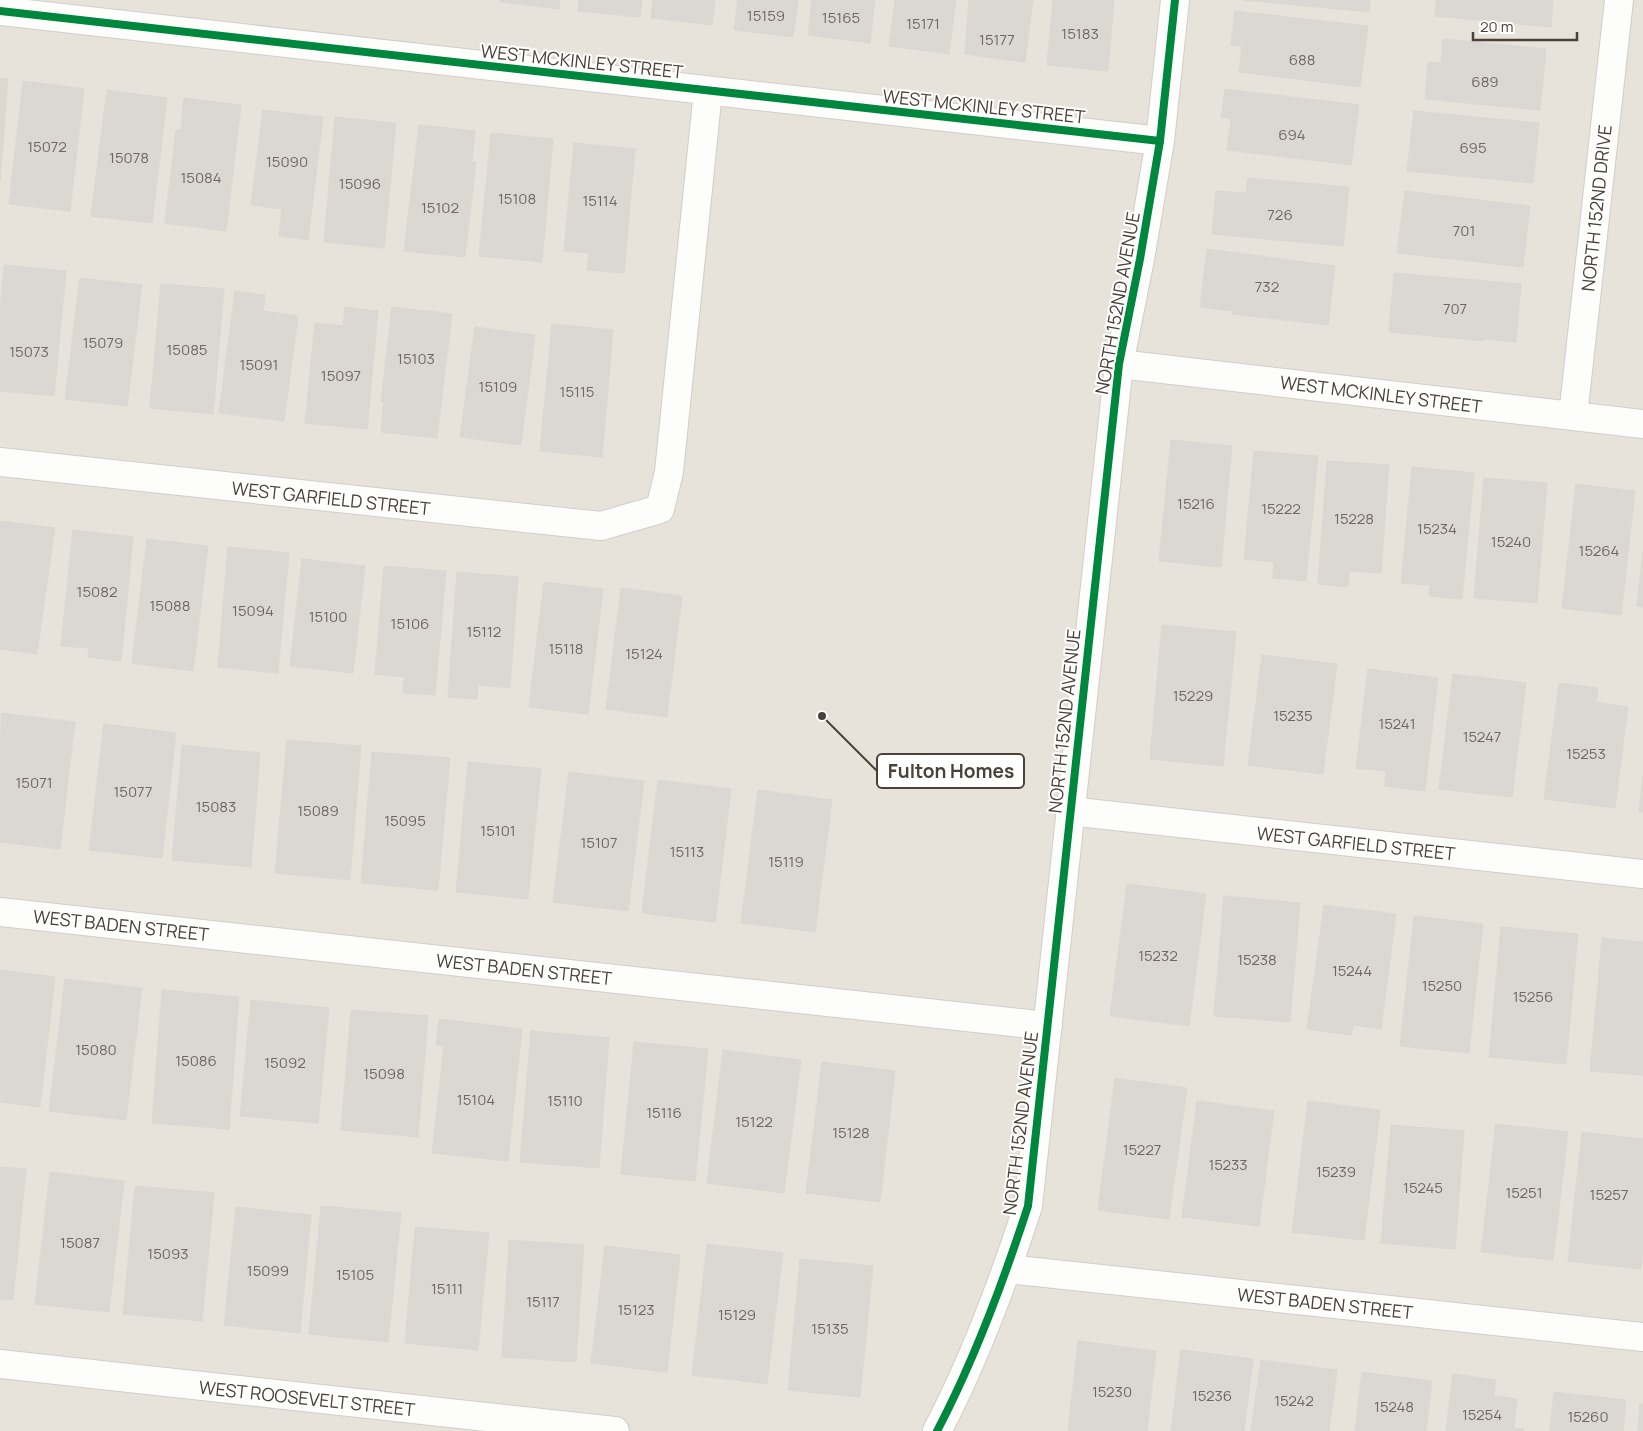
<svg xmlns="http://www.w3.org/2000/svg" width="1643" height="1431" font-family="Manrope,sans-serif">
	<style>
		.residential { fill: #e7e2da }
		.building { fill: #dbd8d3; stroke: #dbd7d3 }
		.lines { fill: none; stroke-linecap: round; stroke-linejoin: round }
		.minor-casing { stroke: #d1ceca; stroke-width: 30 }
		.minor { stroke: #fdfdfc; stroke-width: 28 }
		.cycleway-casing { stroke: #fff; stroke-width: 11 }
		.cycleway { stroke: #00873e; stroke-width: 8 }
		.labels { text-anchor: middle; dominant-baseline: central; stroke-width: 4; stroke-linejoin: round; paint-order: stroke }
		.number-label { font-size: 15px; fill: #706860 }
		.street-label { font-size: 18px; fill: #4a4137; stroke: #fff }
		.leader { fill: none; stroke: #4a4137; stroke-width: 2 }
		.callout-dot { fill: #4a4137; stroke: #fff; stroke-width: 2 }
		.callout { fill: #fff; stroke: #4a4137; stroke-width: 2 }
		.callout-label { font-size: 19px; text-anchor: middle; font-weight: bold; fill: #4a4137 }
	</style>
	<rect width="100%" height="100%" fill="#f3f0ed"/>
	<rect class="residential" x="0" y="0" width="1643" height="1431"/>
	<g class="building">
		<path d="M 500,0 L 560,0 L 559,9 L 500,2 Z"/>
		<path d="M 579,0 L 642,0 L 640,17 L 578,11 Z"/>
		<path d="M 653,0 L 715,0 L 712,25 L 651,18 Z"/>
		<path d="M 738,0 L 798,0 L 793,37 L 734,30 Z"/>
		<path d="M 812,0 L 875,0 L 870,43 L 808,35 Z"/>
		<path d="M 895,0 L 956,0 L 949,54 L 889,46 Z"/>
		<path d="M 969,0 L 1033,0 L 1025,62 L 965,54 Z"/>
		<path d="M 1053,0 L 1114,0 L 1108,71 L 1047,65 Z"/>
		<path d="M 1243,0 L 1370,0 L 1369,12 Z"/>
		<path d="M 1436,0 L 1553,0 L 1551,27 L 1435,16 Z"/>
		<path d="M 1235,11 L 1368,26 L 1360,87 L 1239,72 L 1242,46 L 1231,45 Z"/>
		<path d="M 1443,39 L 1546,49 L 1540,110 L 1425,99 L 1428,62 L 1441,63 Z"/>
		<path d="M 0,78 L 8,79 L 0,181 Z"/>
		<path d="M 23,81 L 84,89 L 70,211 L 9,204 Z"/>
		<path d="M 1225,89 L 1359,105 L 1351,165 L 1227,150 L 1231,119 L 1221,117 Z"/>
		<path d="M 107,90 L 167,98 L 152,223 L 91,216 Z"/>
		<path d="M 184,98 L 241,105 L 226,231 L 165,223 L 176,130 L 181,130 Z"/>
		<path d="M 263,110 L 323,117 L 308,240 L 279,236 L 282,209 L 251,205 Z"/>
		<path d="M 1414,111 L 1539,123 L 1533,183 L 1407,171 Z"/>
		<path d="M 335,117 L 396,123 L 384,248 L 324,242 Z"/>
		<path d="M 419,125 L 475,131 L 472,162 L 476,162 L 465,257 L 404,251 Z"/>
		<path d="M 491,133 L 553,139 L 542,262 L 479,256 Z"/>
		<path d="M 574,143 L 635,149 L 624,273 L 587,270 L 589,253 L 564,251 Z"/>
		<path d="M 1248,178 L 1349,187 L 1343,246 L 1212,234 L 1216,191 L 1246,193 Z"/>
		<path d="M 1405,191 L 1530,206 L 1523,267 L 1397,253 Z"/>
		<path d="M 1207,249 L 1335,266 L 1328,325 L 1232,314 L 1232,311 L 1200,307 Z"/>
		<path d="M 4,265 L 66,271 L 54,396 L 0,391 L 0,310 Z"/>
		<path d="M 1394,273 L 1521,284 L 1516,342 L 1485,339 L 1484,341 L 1389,332 Z"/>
		<path d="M 80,278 L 142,285 L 127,406 L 65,399 Z"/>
		<path d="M 161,284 L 224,289 L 213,414 L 150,408 Z"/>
		<path d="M 235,291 L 265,295 L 263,311 L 298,316 L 284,421 L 219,413 Z"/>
		<path d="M 345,307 L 378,311 L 367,429 L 305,423 L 315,323 L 343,326 Z"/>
		<path d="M 392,307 L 452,314 L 437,438 L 381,432 L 384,402 L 381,402 Z"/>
		<path d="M 552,324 L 613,330 L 602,457 L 540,451 Z"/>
		<path d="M 475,327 L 535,335 L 521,445 L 460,437 Z"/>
		<path d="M 1171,440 L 1232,446 L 1221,567 L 1159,561 Z"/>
		<path d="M 1254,451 L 1318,456 L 1306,581 L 1273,578 L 1274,562 L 1244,559 Z"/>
		<path d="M 1327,461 L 1389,465 L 1381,573 L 1349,571 L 1348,587 L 1318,584 Z"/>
		<path d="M 1412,467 L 1474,473 L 1462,599 L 1429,596 L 1430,585 L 1401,583 Z"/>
		<path d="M 1484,478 L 1547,483 L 1537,603 L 1474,598 Z"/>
		<path d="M 1576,484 L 1635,491 L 1621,615 L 1562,608 Z"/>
		<path d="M 0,521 L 55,528 L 37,654 L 0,649 Z"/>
		<path d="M 73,530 L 133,537 L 121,661 L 88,657 L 89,648 L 61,646 Z"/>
		<path d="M 147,539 L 208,546 L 193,671 L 132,663 Z"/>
		<path d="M 228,547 L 289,553 L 278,673 L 218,667 Z"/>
		<path d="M 1643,552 L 1643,607 L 1637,606 Z"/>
		<path d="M 302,559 L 365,566 L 353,673 L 290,666 Z"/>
		<path d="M 384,566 L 446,571 L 435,695 L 403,693 L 404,677 L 375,674 Z"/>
		<path d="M 457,572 L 518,577 L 510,688 L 478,685 L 477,699 L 448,697 Z"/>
		<path d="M 544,582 L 603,589 L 588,714 L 529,707 Z"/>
		<path d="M 621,588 L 682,596 L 667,717 L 606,709 Z"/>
		<path d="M 1162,625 L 1236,632 L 1223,766 L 1150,759 Z"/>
		<path d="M 1262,655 L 1337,664 L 1323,774 L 1248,765 Z"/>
		<path d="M 1368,669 L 1438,678 L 1425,791 L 1385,786 L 1386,771 L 1356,768 Z"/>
		<path d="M 1453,674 L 1526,683 L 1512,797 L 1439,789 Z"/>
		<path d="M 1559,683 L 1598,688 L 1596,702 L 1628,707 L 1615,808 L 1544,799 Z"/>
		<path d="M 1,713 L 75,722 L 60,849 L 0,842 Z"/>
		<path d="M 104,724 L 176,733 L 162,858 L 89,850 Z"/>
		<path d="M 287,740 L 361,746 L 350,880 L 275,873 Z"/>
		<path d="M 182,745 L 260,753 L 251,867 L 172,860 Z"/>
		<path d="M 372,752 L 450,758 L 438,890 L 361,883 Z"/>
		<path d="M 468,762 L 541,769 L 528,899 L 456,892 Z"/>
		<path d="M 569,772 L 644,781 L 628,911 L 553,902 Z"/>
		<path d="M 1643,776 L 1643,812 L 1639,812 Z"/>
		<path d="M 658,780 L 731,789 L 715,922 L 642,913 Z"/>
		<path d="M 758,790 L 832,800 L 815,932 L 741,923 Z"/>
		<path d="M 1127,884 L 1206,894 L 1189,1026 L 1110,1016 Z"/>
		<path d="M 1224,896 L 1300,903 L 1290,1022 L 1214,1016 Z"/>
		<path d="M 1324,905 L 1396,914 L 1381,1029 L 1353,1025 L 1351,1035 L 1307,1029 Z"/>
		<path d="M 1414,916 L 1483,924 L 1469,1053 L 1400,1046 Z"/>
		<path d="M 1501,927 L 1578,934 L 1566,1064 L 1489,1057 Z"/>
		<path d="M 1602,938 L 1643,942 L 1643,1075 L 1590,1071 Z"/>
		<path d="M 0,970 L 55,977 L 40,1107 L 0,1102 Z"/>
		<path d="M 65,979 L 142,988 L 126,1120 L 49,1111 Z"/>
		<path d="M 162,990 L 239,997 L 229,1129 L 152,1123 Z"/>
		<path d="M 251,1000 L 329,1008 L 318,1123 L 240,1116 Z"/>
		<path d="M 351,1010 L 428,1016 L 418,1137 L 341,1130 Z"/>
		<path d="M 439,1019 L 522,1029 L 508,1161 L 432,1153 L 444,1046 L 436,1045 Z"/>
		<path d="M 531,1031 L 609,1038 L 599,1168 L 520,1162 Z"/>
		<path d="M 634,1042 L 708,1049 L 695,1181 L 621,1174 Z"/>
		<path d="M 723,1050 L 801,1060 L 784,1193 L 707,1183 Z"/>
		<path d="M 822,1062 L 895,1071 L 880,1202 L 806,1193 Z"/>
		<path d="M 1115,1078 L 1187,1088 L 1169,1219 L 1098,1210 Z"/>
		<path d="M 1197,1101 L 1274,1111 L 1259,1226 L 1182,1217 Z"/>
		<path d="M 1308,1101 L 1380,1110 L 1364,1240 L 1292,1232 Z"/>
		<path d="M 1496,1124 L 1568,1132 L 1553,1260 L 1481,1252 Z"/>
		<path d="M 1391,1125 L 1464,1131 L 1455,1249 L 1381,1243 Z"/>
		<path d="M 1582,1132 L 1643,1139 L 1643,1249 L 1641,1269 L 1568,1261 Z"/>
		<path d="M 0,1167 L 26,1169 L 13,1300 L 0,1299 Z"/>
		<path d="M 50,1172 L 124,1181 L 109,1312 L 35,1304 Z"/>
		<path d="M 135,1186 L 214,1193 L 202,1321 L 123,1314 Z"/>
		<path d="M 321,1206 L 401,1213 L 388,1342 L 309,1334 Z"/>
		<path d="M 236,1207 L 311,1215 L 300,1333 L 224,1325 Z"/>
		<path d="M 415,1227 L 489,1233 L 478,1350 L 405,1343 Z"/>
		<path d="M 509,1240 L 584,1245 L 576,1362 L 502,1357 Z"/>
		<path d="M 707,1244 L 783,1253 L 767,1384 L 692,1375 Z"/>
		<path d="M 605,1246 L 680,1255 L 667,1372 L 591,1363 Z"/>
		<path d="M 800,1259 L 873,1266 L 860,1397 L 788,1390 Z"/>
		<path d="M 1078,1341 L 1156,1351 L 1147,1431 L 1068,1431 Z"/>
		<path d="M 1181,1350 L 1253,1359 L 1244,1431 L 1171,1431 Z"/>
		<path d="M 1261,1360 L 1337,1370 L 1329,1431 L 1251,1431 Z"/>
		<path d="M 1362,1372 L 1432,1381 L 1426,1431 L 1355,1431 Z"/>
		<path d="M 1453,1374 L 1496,1380 L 1494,1396 L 1517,1399 L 1514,1428 L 1524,1429 L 1524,1431 L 1446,1431 Z"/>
		<path d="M 1554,1392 L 1626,1400 L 1623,1431 L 1550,1431 Z"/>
		<path d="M 1640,1404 L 1643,1404 L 1643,1431 L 1638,1431 Z"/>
	</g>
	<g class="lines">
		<g class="minor-casing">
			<g id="minor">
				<path d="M 0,11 L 1160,141"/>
				<path d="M 1119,364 L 1643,424"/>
				<path d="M 1573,416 L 1619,0"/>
				<path d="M 0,462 L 601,526 L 660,509 L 669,472 L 708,91"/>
				<path d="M 1069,811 L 1643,874"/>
				<path d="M 0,912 L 1048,1026"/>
				<path d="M 1008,1269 L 1643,1337"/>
				<path d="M 0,1364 L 615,1431"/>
				<path d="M 937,1431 C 975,1359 1003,1283 1028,1206 L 1119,364 L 1140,259 L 1160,141 L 1175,0"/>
			</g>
		</g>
		<use href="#minor" class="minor"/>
		<g class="cycleway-casing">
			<g id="cycleway">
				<path d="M 0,11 L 1160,141"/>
				<path d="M 937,1431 C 975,1359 1003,1283 1028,1206 L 1119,364 L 1140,259 L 1160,141 L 1175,0"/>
			</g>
		</g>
		<use href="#cycleway" class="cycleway"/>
	</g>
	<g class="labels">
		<g class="number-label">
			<text x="766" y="15">15159</text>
			<text x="841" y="17">15165</text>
			<text x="923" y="23">15171</text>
			<text x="1080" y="33">15183</text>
			<text x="997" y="39">15177</text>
			<text x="1302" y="59">688</text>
			<text x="1485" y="81">689</text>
			<text x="1292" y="134">694</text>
			<text x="47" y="146">15072</text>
			<text x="1473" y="147">695</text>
			<text x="129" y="157">15078</text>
			<text x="287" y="161">15090</text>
			<text x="201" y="177">15084</text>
			<text x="360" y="183">15096</text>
			<text x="517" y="198">15108</text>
			<text x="600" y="200">15114</text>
			<text x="440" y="207">15102</text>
			<text x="1280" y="214">726</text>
			<text x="1464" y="230">701</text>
			<text x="1267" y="286">732</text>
			<text x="1455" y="308">707</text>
			<text x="103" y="342">15079</text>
			<text x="187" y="349">15085</text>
			<text x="29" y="351">15073</text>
			<text x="416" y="358">15103</text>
			<text x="259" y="364">15091</text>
			<text x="341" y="375">15097</text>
			<text x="498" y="386">15109</text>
			<text x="577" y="391">15115</text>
			<text x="1196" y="503">15216</text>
			<text x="1281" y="508">15222</text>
			<text x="1354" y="518">15228</text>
			<text x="1437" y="528">15234</text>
			<text x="1511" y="541">15240</text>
			<text x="1599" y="550">15264</text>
			<text x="97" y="591">15082</text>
			<text x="170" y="605">15088</text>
			<text x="253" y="610">15094</text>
			<text x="328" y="616">15100</text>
			<text x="410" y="623">15106</text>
			<text x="484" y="631">15112</text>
			<text x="566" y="648">15118</text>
			<text x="644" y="653">15124</text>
			<text x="1193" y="695">15229</text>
			<text x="1293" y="715">15235</text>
			<text x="1397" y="723">15241</text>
			<text x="1482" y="736">15247</text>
			<text x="1586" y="753">15253</text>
			<text x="34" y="782">15071</text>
			<text x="133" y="791">15077</text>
			<text x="216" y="806">15083</text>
			<text x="318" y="810">15089</text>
			<text x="405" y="820">15095</text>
			<text x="498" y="830">15101</text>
			<text x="599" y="842">15107</text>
			<text x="687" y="851">15113</text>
			<text x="786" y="861">15119</text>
			<text x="1158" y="955">15232</text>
			<text x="1257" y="959">15238</text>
			<text x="1352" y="970">15244</text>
			<text x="1442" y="985">15250</text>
			<text x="1533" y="996">15256</text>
			<text x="96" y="1049">15080</text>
			<text x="196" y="1060">15086</text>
			<text x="285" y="1062">15092</text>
			<text x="384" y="1073">15098</text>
			<text x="476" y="1099">15104</text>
			<text x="565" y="1100">15110</text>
			<text x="664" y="1112">15116</text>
			<text x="754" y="1121">15122</text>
			<text x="851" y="1132">15128</text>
			<text x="1142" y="1149">15227</text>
			<text x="1228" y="1164">15233</text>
			<text x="1336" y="1171">15239</text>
			<text x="1423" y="1187">15245</text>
			<text x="1524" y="1192">15251</text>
			<text x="1609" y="1194">15257</text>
			<text x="80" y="1242">15087</text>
			<text x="168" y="1253">15093</text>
			<text x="268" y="1270">15099</text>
			<text x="355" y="1274">15105</text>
			<text x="447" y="1288">15111</text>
			<text x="543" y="1301">15117</text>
			<text x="636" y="1309">15123</text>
			<text x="737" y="1314">15129</text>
			<text x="830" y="1328">15135</text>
			<text x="1112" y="1391">15230</text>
			<text x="1212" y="1395">15236</text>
			<text x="1294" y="1400">15242</text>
			<text x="1394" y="1406">15248</text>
			<text x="1482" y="1414">15254</text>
			<text x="1588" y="1416">15260</text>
		</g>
		<g class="street-label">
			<text transform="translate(582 61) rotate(6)">WEST MCKINLEY STREET</text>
			<text transform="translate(984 106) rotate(6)">WEST MCKINLEY STREET</text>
			<text transform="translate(1596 208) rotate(-84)">NORTH 152ND DRIVE</text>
			<text transform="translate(1117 303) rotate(-80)">NORTH 152ND AVENUE</text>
			<text transform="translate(1381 394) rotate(7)">WEST MCKINLEY STREET</text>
			<text transform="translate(331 498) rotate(6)">WEST GARFIELD STREET</text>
			<text transform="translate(1064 721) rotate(-84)">NORTH 152ND AVENUE</text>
			<text transform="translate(1356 843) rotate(6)">WEST GARFIELD STREET</text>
			<text transform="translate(121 925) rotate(6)">WEST BADEN STREET</text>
			<text transform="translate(524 969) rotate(6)">WEST BADEN STREET</text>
			<text transform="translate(1020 1123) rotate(-83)">NORTH 152ND AVENUE</text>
			<text transform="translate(1325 1303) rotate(6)">WEST BADEN STREET</text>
			<text transform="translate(307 1398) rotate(6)">WEST ROOSEVELT STREET</text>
		</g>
	</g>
	<path class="leader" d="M822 716L877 771"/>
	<circle class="callout-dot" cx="822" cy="716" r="5"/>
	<rect class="callout" x="877" y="754" width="147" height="34" rx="5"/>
	<g class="callout-label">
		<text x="951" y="778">Fulton Homes</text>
	</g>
	<path d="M1473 32v8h104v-8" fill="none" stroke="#4a4137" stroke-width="2.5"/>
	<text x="1480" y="32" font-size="15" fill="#4a4137" stroke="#ffffff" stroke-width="4" paint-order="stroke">20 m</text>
</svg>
